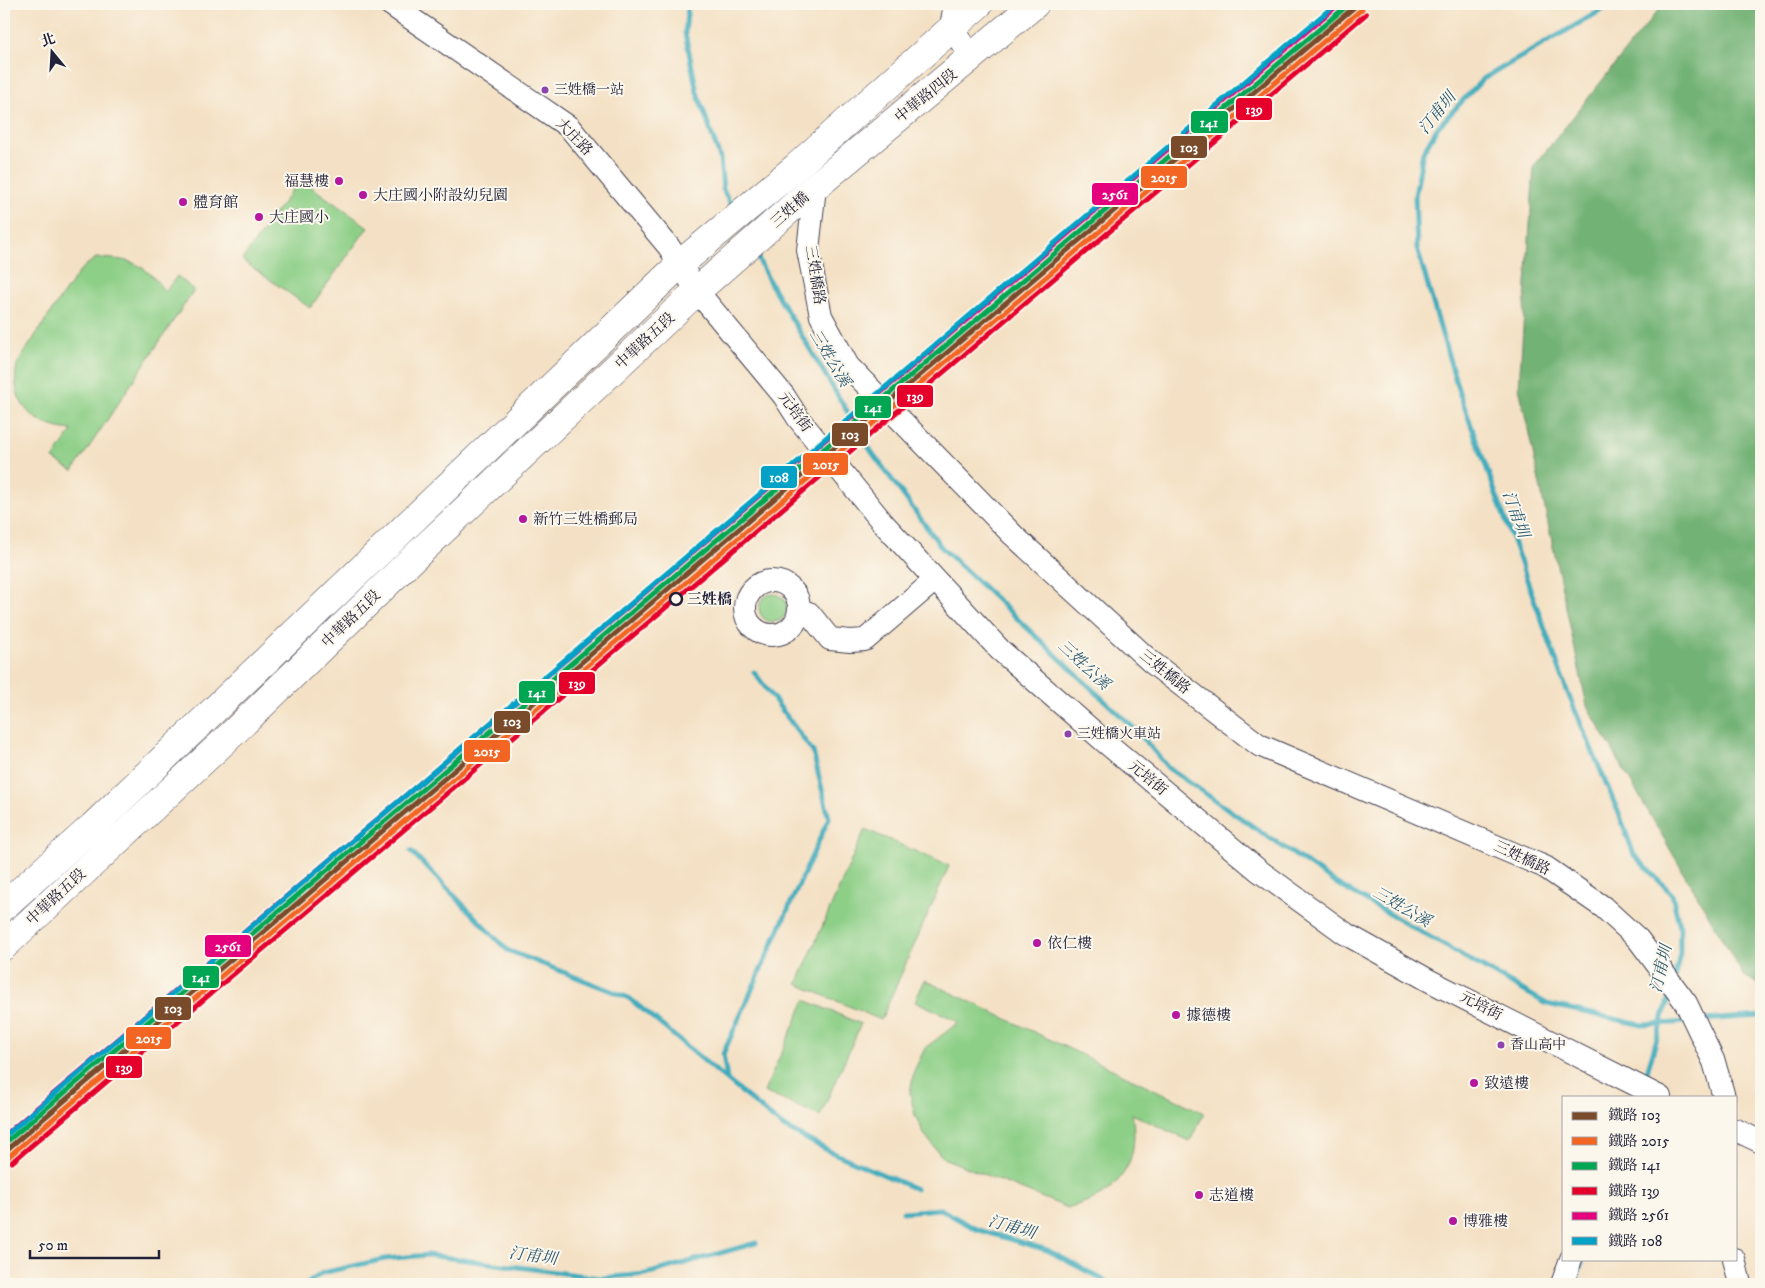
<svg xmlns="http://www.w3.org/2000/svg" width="1765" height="1288" font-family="'IM FELL DW Pica','Noto Serif TC',serif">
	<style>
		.green { fill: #8dcf87; stroke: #587861 }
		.forest { fill: #72b274; stroke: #4a6a58 }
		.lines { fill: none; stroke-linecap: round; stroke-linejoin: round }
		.stream { stroke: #3eabbc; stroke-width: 5 }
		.minor-casing { stroke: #423f50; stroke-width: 24 }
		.major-casing { stroke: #423f50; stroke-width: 29 }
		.minor { stroke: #fff; stroke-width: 22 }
		.major { stroke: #fff; stroke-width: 28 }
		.rail-1-casing { stroke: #fbf7ec; stroke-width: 9 }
		.rail-2-casing { stroke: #fbf7ec; stroke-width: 9 }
		.rail-3-casing { stroke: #fbf7ec; stroke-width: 9 }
		.rail-4-casing { stroke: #fbf7ec; stroke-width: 9 }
		.rail-5-casing { stroke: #fbf7ec; stroke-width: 9 }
		.rail-6-casing { stroke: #fbf7ec; stroke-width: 9 }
		.rail-1 { stroke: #7a4b2a; stroke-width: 5 }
		.rail-2 { stroke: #f26522; stroke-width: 5 }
		.rail-3 { stroke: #00a651; stroke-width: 5 }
		.rail-4 { stroke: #e4002b; stroke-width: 5 }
		.rail-5 { stroke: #e5007d; stroke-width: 5 }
		.rail-6 { stroke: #02a2c7; stroke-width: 5 }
		.bus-dot { fill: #8e44ad; stroke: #fbf7ec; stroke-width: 2 }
		.poi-dot { fill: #b5179e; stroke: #fbf7ec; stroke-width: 2 }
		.stop-dot { fill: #fbf7ec; stroke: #22223b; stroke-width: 2.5 }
		.labels { text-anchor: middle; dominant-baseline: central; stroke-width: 4; stroke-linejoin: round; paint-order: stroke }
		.bus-label { font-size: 14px; fill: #22223b; stroke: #fbf7ec; text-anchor: start }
		.street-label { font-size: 15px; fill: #22223b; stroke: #fbf7ec }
		.poi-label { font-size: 15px; fill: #22223b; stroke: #fbf7ec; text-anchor: start }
		.stop-label { font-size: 15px; font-weight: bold; fill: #22223b; stroke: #fbf7ec; text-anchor: start }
		.water-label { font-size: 16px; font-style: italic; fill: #2d596f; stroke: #fbf7ec }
		.line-badge { stroke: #fbf7ec; stroke-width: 2 }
		.badge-label { font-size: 14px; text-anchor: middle; font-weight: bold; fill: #fff }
	</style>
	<rect width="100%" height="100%" fill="#fbf7ec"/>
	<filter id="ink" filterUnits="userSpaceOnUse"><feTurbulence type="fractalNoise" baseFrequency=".02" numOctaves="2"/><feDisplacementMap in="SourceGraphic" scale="10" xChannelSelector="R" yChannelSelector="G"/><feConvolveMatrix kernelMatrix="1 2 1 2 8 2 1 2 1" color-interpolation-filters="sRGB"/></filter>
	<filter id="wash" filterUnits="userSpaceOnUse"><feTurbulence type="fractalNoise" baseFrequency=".0096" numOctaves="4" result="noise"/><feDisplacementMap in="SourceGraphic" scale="20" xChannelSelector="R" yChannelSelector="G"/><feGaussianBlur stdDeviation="1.12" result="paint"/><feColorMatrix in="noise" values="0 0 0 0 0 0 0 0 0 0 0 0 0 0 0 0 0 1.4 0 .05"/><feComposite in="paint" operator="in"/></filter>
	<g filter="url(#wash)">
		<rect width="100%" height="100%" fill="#f4e1c5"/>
		<g class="green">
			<path d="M 300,179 L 368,227 L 310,308 L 242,260 Z"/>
			<path d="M 96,258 C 131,259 144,262 165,292 L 177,276 L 194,290 L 73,471 L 53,459 L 72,430 C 36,427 9,405 17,365 C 19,359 74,277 81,270 C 85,265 91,262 96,258 Z"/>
			<circle cx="773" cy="608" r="14"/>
			<path d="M 865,829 L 949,866 L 881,1020 L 797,984 Z"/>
			<path d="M 925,980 L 1204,1113 L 1190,1141 L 1132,1114 C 1138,1147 1131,1176 1101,1195 C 1092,1201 1078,1204 1068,1208 L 943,1158 L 924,1134 L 915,1115 L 910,1093 L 914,1071 L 925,1048 L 959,1022 L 915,1001 Z"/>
			<path d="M 805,1000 L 861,1024 L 820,1116 L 764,1092 Z"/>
		</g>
		<path class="forest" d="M 1663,4 L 1761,4 L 1761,986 L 1743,975 L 1587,706 L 1519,387 L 1534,166 Z"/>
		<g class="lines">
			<g class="stream">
				<path d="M 688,4 L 685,33 L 697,92 L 720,158 L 723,189 L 733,209"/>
				<path d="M 1612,4 L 1483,79 L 1438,127 L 1423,152 L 1415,196 L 1417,248 L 1458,389 L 1569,696 L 1620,816 L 1634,855 L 1672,894 L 1680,928 L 1680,953 L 1675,976"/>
				<path d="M 754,250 L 769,281 L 871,451 L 942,548 L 1139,733 L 1168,768 L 1337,884 L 1547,1004 L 1642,1025 L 1688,1022"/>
				<path d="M 411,851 L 507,950 L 629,998 L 782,1126 L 829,1151 L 916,1189"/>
				<path d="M 1702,1020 L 1761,1016"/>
				<path d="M 727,1079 L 723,1054 L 829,818 L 813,752 L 754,672"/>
				<path d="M 1644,1082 L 1670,994"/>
				<path d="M 903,1212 L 940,1209 L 976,1229 L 1047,1250 L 1111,1284"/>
				<path d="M 307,1284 L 322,1273 L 385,1259 L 427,1255 L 601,1278 L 646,1274 L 756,1243"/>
				<path d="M 1575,1284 L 1583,1259"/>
			</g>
		</g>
	</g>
	<g filter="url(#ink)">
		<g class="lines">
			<g class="minor-casing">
				<g id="minor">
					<path d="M 390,4 L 569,127 L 669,247 L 697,291 L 784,396 L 798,418 L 883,523 L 1000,650 L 1104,741 L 1258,870 L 1346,934 L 1430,981 L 1660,1097"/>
					<path d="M 955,4 L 951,27 L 972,58"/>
					<path d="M 815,187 L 808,250 L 821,316 L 848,366 L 1013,535 L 1150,661 L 1259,745 L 1545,867 L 1603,907 L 1638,939 L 1686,1003 L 1714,1062 L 1724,1097"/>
					<circle cx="772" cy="608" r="27"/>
					<path d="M 799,611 L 809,613 L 830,639 L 850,641 L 865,640 L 935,580"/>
					<path d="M 1736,1130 L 1761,1142"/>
					<path d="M 1734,1259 L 1740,1284"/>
					<path d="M 1562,1284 L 1571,1259"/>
				</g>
			</g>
			<g class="major-casing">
				<g id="major">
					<path d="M 4,906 L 93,826 L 680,264 L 795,168 L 979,4"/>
					<path d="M 4,946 L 232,734 L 402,569 L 697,291 L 815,187 L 1035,4"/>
				</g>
			</g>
			<use href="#minor" class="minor"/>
			<use href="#major" class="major"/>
			<g class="rail-1-casing">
				<path id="rail-1" d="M 4,1152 L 1358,4"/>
			</g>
			<g class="rail-2-casing">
				<path id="rail-2" d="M 8,1157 L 1362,9"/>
			</g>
			<g class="rail-3-casing">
				<path id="rail-3" d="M 4,1144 L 1349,4"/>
			</g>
			<g class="rail-4-casing">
				<path id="rail-4" d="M 12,1162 L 1366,14"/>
			</g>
			<g class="rail-5-casing">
				<path id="rail-5" d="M 4,1136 L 1339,4"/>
			</g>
			<g class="rail-6-casing">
				<path id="rail-6" d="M 4,1137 L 1336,4"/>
			</g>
			<use href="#rail-1" class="rail-1"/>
			<use href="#rail-2" class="rail-2"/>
			<use href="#rail-3" class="rail-3"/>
			<use href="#rail-4" class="rail-4"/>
			<use href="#rail-5" class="rail-5"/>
			<use href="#rail-6" class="rail-6"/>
		</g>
	</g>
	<g class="bus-dot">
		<circle cx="545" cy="90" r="4.5"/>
		<circle cx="1068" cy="734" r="4.5"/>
		<circle cx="1501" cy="1045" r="4.5"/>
	</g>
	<g class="poi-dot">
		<circle cx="339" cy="181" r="5"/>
		<circle cx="363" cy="195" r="5"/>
		<circle cx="183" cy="202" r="5"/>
		<circle cx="259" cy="217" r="5"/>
		<circle cx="523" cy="519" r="5"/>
		<circle cx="1037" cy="943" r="5"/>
		<circle cx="1176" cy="1015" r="5"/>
		<circle cx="1474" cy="1083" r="5"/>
		<circle cx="1199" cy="1195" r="5"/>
		<circle cx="1453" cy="1221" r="5"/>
	</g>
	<circle class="stop-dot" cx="676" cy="599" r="6"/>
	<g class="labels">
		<g class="bus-label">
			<text x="554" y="90">三姓橋一站</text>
			<text x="1077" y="734">三姓橋火車站</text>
			<text x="1510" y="1045">香山高中</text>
		</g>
		<g class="street-label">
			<text transform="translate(926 96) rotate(-39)">中華路四段</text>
			<text transform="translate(574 137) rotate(46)">大庄路</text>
			<text transform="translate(790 210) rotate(-41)">三姓橋</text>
			<text transform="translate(815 275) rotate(81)">三姓橋路</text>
			<text transform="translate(645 341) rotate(-43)">中華路五段</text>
			<text transform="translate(795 412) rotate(54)">元培街</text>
			<text transform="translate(351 619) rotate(-44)">中華路五段</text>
			<text transform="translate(1165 672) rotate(39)">三姓橋路</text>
			<text transform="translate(1148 778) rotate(40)">元培街</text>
			<text transform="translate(1522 858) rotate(25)">三姓橋路</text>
			<text transform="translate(56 897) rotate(-43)">中華路五段</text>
			<text transform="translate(1481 1006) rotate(27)">元培街</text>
		</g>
		<g class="poi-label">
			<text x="329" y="181" text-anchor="end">福慧樓</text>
			<text x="373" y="195">大庄國小附設幼兒園</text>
			<text x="193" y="202">體育館</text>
			<text x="269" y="217">大庄國小</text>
			<text x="533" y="519">新竹三姓橋郵局</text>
			<text x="1047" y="943">依仁樓</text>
			<text x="1186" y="1015">據德樓</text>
			<text x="1484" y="1083">致遠樓</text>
			<text x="1209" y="1195">志道樓</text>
			<text x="1463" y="1221">博雅樓</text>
		</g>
		<g class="stop-label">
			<text x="687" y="599">三姓橋</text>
		</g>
		<g class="water-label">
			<text transform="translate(1437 113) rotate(-51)">汀甫圳</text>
			<text transform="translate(830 358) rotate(59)">三姓公溪</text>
			<text transform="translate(1516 514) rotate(70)">汀甫圳</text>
			<text transform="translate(1084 665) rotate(43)">三姓公溪</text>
			<text transform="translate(1402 907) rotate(30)">三姓公溪</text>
			<text transform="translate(1661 969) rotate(-77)">汀甫圳</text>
			<text transform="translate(1012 1227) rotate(16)">汀甫圳</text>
			<text transform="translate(533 1256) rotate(8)">汀甫圳</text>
		</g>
	</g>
	<g class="line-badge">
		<rect x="1235" y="97" width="38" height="24" rx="5" fill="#e4002b"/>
		<rect x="1190" y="110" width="39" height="24" rx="5" fill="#00a651"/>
		<rect x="1170" y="135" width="38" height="24" rx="5" fill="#7a4b2a"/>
		<rect x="1140" y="165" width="48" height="24" rx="5" fill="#f26522"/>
		<rect x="1091" y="182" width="48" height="24" rx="5" fill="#e5007d"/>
		<rect x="896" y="384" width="38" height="24" rx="5" fill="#e4002b"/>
		<rect x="854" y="395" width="38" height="24" rx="5" fill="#00a651"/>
		<rect x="831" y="422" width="38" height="25" rx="5" fill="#7a4b2a"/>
		<rect x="802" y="452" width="47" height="24" rx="5" fill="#f26522"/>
		<rect x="760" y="465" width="38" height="24" rx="5" fill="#02a2c7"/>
		<rect x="558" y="671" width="38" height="24" rx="5" fill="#e4002b"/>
		<rect x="518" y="680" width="38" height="24" rx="5" fill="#00a651"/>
		<rect x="493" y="710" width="38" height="24" rx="5" fill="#7a4b2a"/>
		<rect x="463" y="739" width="48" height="24" rx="5" fill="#f26522"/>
		<rect x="204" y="934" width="48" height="24" rx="5" fill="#e5007d"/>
		<rect x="182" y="965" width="38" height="24" rx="5" fill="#00a651"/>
		<rect x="154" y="996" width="38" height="25" rx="5" fill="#7a4b2a"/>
		<rect x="125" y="1026" width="47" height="24" rx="5" fill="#f26522"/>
		<rect x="105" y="1055" width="38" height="24" rx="5" fill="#e4002b"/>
	</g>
	<g class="badge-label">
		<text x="1254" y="114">139</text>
		<text x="1209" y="127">141</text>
		<text x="1189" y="152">103</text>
		<text x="1164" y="182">2015</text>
		<text x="1115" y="199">2561</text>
		<text x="915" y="401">139</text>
		<text x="873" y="412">141</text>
		<text x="850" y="439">103</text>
		<text x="826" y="469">2015</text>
		<text x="779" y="482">108</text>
		<text x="577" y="688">139</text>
		<text x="537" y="697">141</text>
		<text x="512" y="726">103</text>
		<text x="487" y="756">2015</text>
		<text x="228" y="951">2561</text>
		<text x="201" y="982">141</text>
		<text x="173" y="1013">103</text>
		<text x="149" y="1043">2015</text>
		<text x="124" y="1072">139</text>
	</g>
	<rect width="1765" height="1288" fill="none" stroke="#fbf7ec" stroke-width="20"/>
	<rect x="1562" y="1096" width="175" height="165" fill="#fbf7ec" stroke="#a4a2a5"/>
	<rect x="1572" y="1112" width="25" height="8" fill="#7a4b2a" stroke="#a4a2a5"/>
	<text x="1608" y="1120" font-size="15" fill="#22223b">鐵路 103</text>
	<rect x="1572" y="1137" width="25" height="8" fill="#f26522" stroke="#a4a2a5"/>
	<text x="1608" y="1146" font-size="15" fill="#22223b">鐵路 2015</text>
	<rect x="1572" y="1162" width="25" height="8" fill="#00a651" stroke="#a4a2a5"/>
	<text x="1608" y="1170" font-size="15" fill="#22223b">鐵路 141</text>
	<rect x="1572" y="1187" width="25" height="8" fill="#e4002b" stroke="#a4a2a5"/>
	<text x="1608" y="1196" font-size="15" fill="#22223b">鐵路 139</text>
	<rect x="1572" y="1212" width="25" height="8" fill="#e5007d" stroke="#a4a2a5"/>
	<text x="1608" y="1220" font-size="15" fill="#22223b">鐵路 2561</text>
	<rect x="1572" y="1237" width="25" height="8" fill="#02a2c7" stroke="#a4a2a5"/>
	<text x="1608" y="1246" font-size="15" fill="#22223b">鐵路 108</text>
	<g transform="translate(52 52) rotate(342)" stroke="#fbf7ec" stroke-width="4" paint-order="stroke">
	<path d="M0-4L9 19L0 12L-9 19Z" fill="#22223b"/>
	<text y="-8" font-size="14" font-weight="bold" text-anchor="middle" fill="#22223b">北</text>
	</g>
	<path d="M30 1250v8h129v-8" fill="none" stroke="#22223b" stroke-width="2.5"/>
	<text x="38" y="1250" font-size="15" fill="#22223b" stroke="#fbf7ec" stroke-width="4" paint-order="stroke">50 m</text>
</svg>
